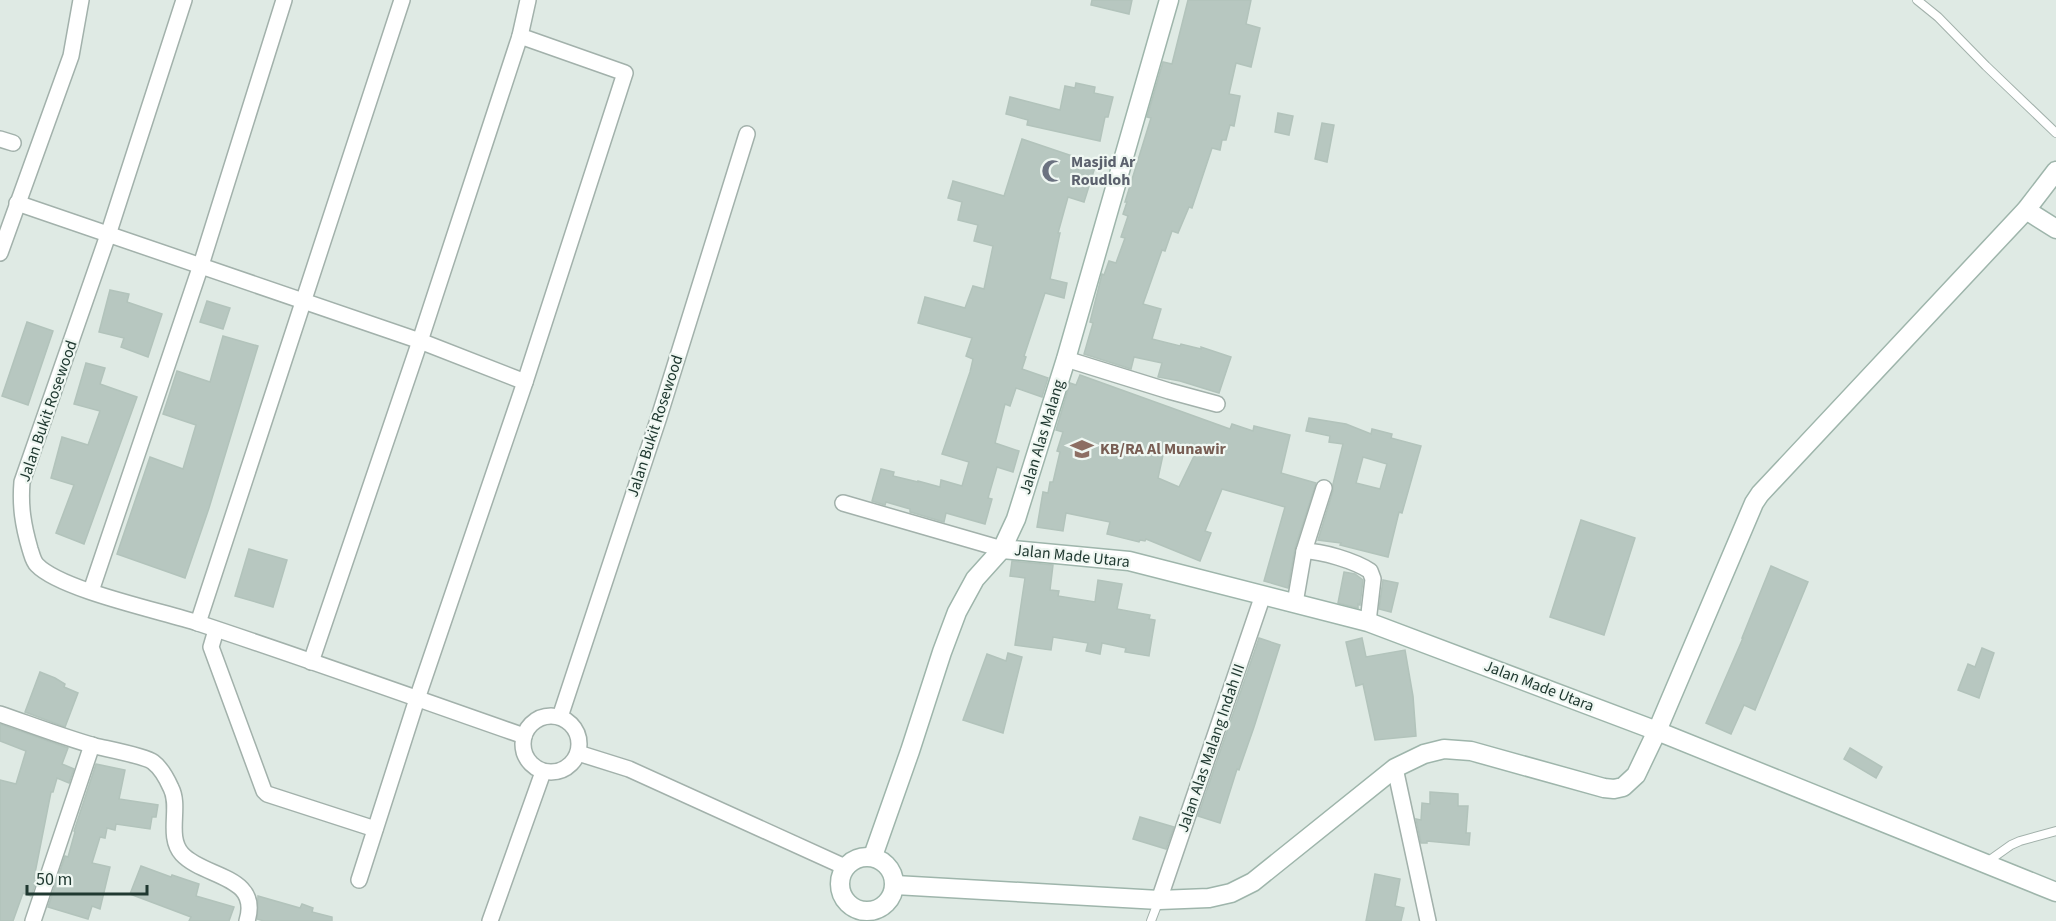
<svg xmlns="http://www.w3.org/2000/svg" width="2056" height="921" font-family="'Source Sans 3',sans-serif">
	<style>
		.building { fill: #b7c7c0; stroke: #b2c3bb; stroke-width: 1.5; fill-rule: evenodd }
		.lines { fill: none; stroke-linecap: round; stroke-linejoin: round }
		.lane-casing { stroke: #a2b1ab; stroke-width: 10 }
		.street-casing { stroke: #a2b1ab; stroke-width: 18 }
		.secondary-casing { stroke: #9eb5ab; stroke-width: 21 }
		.lane { stroke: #fff; stroke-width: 8 }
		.street { stroke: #fff; stroke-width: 15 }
		.secondary { stroke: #fff; stroke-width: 18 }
		.labels { text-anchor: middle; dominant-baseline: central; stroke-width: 4.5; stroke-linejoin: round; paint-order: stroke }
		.worship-label { font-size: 16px; font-weight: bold; fill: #5b616d; stroke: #eff7f2; text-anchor: start }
		.street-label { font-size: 16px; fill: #203931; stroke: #eff7f2 }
		.education-label { font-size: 16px; font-weight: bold; fill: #785e54; stroke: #eff7f2; text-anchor: start }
	</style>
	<rect width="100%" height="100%" fill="#dfeae4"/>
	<g class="building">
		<path d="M 1092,0 L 1132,0 L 1129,14 L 1091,5 Z"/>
		<path d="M 1188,0 L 1251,0 L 1246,24 L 1260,28 L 1251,67 L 1236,63 L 1229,94 L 1240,96 L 1234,126 L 1230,125 L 1226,140 L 1222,140 L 1220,150 L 1212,148 L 1192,208 L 1189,207 L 1178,233 L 1172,231 L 1165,251 L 1162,250 L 1143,304 L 1161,309 L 1152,339 L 1180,346 L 1181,344 L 1201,349 L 1201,347 L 1231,357 L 1219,393 L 1180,381 L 1158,377 L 1162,363 L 1134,357 L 1131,369 L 1084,354 L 1093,323 L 1090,322 L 1102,274 L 1104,275 L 1109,261 L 1116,263 L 1125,238 L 1121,237 L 1128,216 L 1123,214 L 1127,202 L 1125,202 L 1151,118 L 1147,117 L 1163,62 L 1172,64 Z"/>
		<path d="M 1076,83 L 1095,87 L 1094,93 L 1113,97 L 1108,117 L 1105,117 L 1100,141 L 1027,125 L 1028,120 L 1006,114 L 1010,97 L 1060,110 L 1065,86 L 1075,88 Z"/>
		<path d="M 1278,113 L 1293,116 L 1289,135 L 1275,132 Z"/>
		<path d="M 1322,123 L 1334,125 L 1327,162 L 1315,159 Z"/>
		<path d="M 1022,139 L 1096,164 L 1084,202 L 1068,197 L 1058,233 L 1060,233 L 1050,279 L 1067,283 L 1064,298 L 1045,293 L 1024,356 L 1026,357 L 1022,369 L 1048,378 L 1042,397 L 1016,388 L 1010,406 L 1005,404 L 995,443 L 1019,451 L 1013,472 L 997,467 L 988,498 L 992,499 L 985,524 L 946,513 L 944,522 L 910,512 L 910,509 L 886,502 L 885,505 L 872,501 L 881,469 L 894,472 L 893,476 L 918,482 L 918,481 L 940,487 L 941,480 L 962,486 L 969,462 L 942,454 L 970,372 L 973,359 L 966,356 L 972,338 L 918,323 L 925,297 L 965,308 L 973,286 L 984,289 L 993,246 L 974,241 L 978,225 L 958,220 L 962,202 L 948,198 L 953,181 L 1004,196 Z"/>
		<path d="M 110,290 L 129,294 L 127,302 L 162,314 L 148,357 L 121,347 L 124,338 L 99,332 Z"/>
		<path d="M 207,301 L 230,308 L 223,329 L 200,322 Z"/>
		<path d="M 27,322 L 53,331 L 28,405 L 2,396 Z"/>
		<path d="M 223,336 L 258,346 L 209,508 L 185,578 L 117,554 L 150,457 L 183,469 L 196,425 L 163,414 L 177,371 L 210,382 Z"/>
		<path d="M 86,363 L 105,368 L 100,384 L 137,397 L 84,544 L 56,533 L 74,485 L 51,478 L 62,437 L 88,445 L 100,411 L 74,404 Z"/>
		<path d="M 1080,375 L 1230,429 L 1232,424 L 1253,431 L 1254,426 L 1290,435 L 1281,473 L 1316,483 L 1295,548 L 1288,588 L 1264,581 L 1285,507 L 1222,489 L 1205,531 L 1211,533 L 1200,561 L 1146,539 L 1145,541 L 1140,540 L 1139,542 L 1107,534 L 1110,522 L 1066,513 L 1063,531 L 1037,527 L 1043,492 L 1048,493 L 1050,482 L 1053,482 L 1060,452 L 1057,451 L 1063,432 L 1056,430 L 1070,383 L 1076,385 ZM 1166,441 L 1196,452 L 1179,487 L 1158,478 Z"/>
		<path d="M 1309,418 L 1346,424 L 1371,434 L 1372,429 L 1392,434 L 1391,438 L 1421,446 L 1402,513 L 1399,512 L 1388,557 L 1340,545 L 1341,543 L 1318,540 L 1333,491 L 1333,484 L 1343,444 L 1329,442 L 1330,436 L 1306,431 ZM 1363,457 L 1387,464 L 1380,489 L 1356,483 Z"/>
		<path d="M 1581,520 L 1635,538 L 1604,635 L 1550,617 Z"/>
		<path d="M 249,549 L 287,560 L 273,607 L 235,596 Z"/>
		<path d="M 1012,561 L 1053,565 L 1050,590 L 1059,591 L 1058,596 L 1095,602 L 1098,580 L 1122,584 L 1117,609 L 1150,615 L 1149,619 L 1155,620 L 1149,656 L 1125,652 L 1126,648 L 1102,643 L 1100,654 L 1086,651 L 1088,643 L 1053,637 L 1051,650 L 1015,645 L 1025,578 L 1010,576 Z"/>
		<path d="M 1771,566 L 1808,582 L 1755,710 L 1744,705 L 1731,734 L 1706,723 L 1743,638 L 1742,638 Z"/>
		<path d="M 1344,572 L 1355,574 L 1363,580 L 1360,605 L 1358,604 L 1358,608 L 1338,603 Z"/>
		<path d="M 1383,580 L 1398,583 L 1391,612 L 1379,609 Z"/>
		<path d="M 1259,638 L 1280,645 L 1254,727 L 1239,770 L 1237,769 L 1220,823 L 1198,816 Z"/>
		<path d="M 1362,638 L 1366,657 L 1405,650 L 1413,696 L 1416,736 L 1375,740 L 1363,684 L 1356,686 L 1346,642 Z"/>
		<path d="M 1982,648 L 1994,653 L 1979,698 L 1958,690 L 1968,664 L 1975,667 Z"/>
		<path d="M 1008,653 L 1022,657 L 1003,733 L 963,720 L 987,654 L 1006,661 Z"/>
		<path d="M 40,672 L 55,678 L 65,684 L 64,687 L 78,693 L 65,727 L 25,712 Z"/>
		<path d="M 0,724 L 68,748 L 62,764 L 74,769 L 69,783 L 57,778 L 53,792 L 51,792 L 34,878 L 37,879 L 31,896 L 23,893 L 13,921 L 0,921 L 0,780 L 16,784 L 26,751 L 0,741 Z"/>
		<path d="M 1850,748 L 1882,767 L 1876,778 L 1844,759 Z"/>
		<path d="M 96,764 L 125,770 L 119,799 L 158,805 L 156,817 L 152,817 L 150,829 L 116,824 L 115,830 L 107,828 L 105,838 L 100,837 L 92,863 L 110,867 L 100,909 L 92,906 L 88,919 L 48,907 L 65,856 L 68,857 L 75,832 L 74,831 Z"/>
		<path d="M 1430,792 L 1458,794 L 1458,806 L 1468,806 L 1466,833 L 1470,833 L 1469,845 L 1427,841 L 1427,843 L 1421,843 L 1416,819 L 1421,820 L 1422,803 L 1430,804 Z"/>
		<path d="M 1140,817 L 1174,827 L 1166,849 L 1133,839 Z"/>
		<path d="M 141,866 L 171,877 L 172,875 L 199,884 L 196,896 L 234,907 L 229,921 L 189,921 L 191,917 L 130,894 Z"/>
		<path d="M 1375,874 L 1400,879 L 1395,906 L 1404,908 L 1401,921 L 1366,921 Z"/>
		<path d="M 258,896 L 300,908 L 302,904 L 313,908 L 312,912 L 332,917 L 332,921 L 264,921 L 257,919 Z"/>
	</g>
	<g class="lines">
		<g class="lane-casing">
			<g id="lane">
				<path d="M 1917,0 L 1938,17 L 1986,66 L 2056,133"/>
				<path d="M 1987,862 L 2011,845 L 2020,841 L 2056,831"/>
				<path d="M 1151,921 L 1159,900"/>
			</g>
		</g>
		<g class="street-casing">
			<g id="street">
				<path d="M 184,0 L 108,235 L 22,482 C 20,506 23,525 30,549 C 32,555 33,561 37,565 C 61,590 161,611 198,623 C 307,659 415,698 524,736"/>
				<path d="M 0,139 L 13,143"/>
				<path d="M 17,203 L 420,341 L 525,382"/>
				<path d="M 0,253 L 71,56 L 81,0"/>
				<path d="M 1066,359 L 1169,391 L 1217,404"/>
				<path d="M 843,503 L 1002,549"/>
				<path d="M 1304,551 C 1322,551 1355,561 1370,571 L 1373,579 L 1368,622"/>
				<path d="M 91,591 L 201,265 L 284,0"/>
				<path d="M 1295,603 L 1304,551 L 1324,488"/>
				<path d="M 198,623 L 402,0"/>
				<path d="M 216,630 L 211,647 L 264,791 L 267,794 L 375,829"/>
				<path d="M 311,662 L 420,341 L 520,36"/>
				<path d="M 0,714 C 32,725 63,737 95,746 C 107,749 145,756 153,762 C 161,768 167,779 171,788 C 181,807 166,836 182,854 C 204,878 261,875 247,921"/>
				<circle cx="551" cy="744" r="28"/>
				<path d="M 560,717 L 659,417 L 747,134"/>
				<path d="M 578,753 L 629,769 L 845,867"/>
				<path d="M 1395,768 L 1428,921"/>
				<path d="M 359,880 L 417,699 L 525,382 L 625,73 L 520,36 L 528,0"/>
				<path d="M 1159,900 L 1263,595"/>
				<path d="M 33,921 L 92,745"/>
				<path d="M 490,921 L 543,772"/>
			</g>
		</g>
		<g class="secondary-casing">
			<g id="secondary">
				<path d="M 2026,210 L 2056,229"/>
				<path d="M 1002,549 L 1129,561 L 1368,622 L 1657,731 L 2056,892"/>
				<path d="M 873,856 L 910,751 L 942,652 L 957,612 L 975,579 L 1002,549 L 1016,519 L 1066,359 L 1169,0"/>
				<circle cx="867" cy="884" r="27"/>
				<path d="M 895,885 L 1159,900 L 1209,898 L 1231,893 L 1253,882 L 1395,768 L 1424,754 L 1444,749 L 1471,751 L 1604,788 L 1614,789 L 1623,787 L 1636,775 L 1657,731 L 1754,503 L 1760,494 L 2026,210 L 2056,171"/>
			</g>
		</g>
		<use href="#lane" class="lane"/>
		<use href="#street" class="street"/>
		<use href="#secondary" class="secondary"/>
	</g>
	<defs>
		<g id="mosque-bare" transform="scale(1.8)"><path d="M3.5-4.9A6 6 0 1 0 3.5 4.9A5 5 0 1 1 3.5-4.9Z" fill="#6b7280" stroke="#eff7f2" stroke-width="2.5" paint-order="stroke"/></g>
		<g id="school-bare" transform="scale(1.8)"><path d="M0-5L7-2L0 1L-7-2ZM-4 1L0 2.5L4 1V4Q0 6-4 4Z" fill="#8d6e63" stroke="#eff7f2" stroke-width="2.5" paint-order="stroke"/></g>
	</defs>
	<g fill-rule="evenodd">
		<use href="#mosque-bare" x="1053" y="171"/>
		<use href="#school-bare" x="1082" y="449"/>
	</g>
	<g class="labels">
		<g class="worship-label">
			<text x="1071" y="162">Masjid Ar<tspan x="1071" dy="18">Roudloh</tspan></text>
		</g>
		<g class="street-label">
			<text transform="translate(48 411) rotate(-71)">Jalan Bukit Rosewood</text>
			<text transform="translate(655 426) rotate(-72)">Jalan Bukit Rosewood</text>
			<text transform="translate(1042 437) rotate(-73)">Jalan Alas Malang</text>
			<text transform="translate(1072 556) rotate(6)">Jalan Made Utara</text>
			<text transform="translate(1539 686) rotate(21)">Jalan Made Utara</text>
			<text transform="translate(1211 748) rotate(-71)">Jalan Alas Malang Indah III</text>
		</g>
		<g class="education-label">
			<text x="1100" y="449">KB/RA Al Munawir</text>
		</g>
	</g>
	<path d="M27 885v9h120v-9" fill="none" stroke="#203931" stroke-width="3"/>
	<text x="36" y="885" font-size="18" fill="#203931" stroke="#eff7f2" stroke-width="4.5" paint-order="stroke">50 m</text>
</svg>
